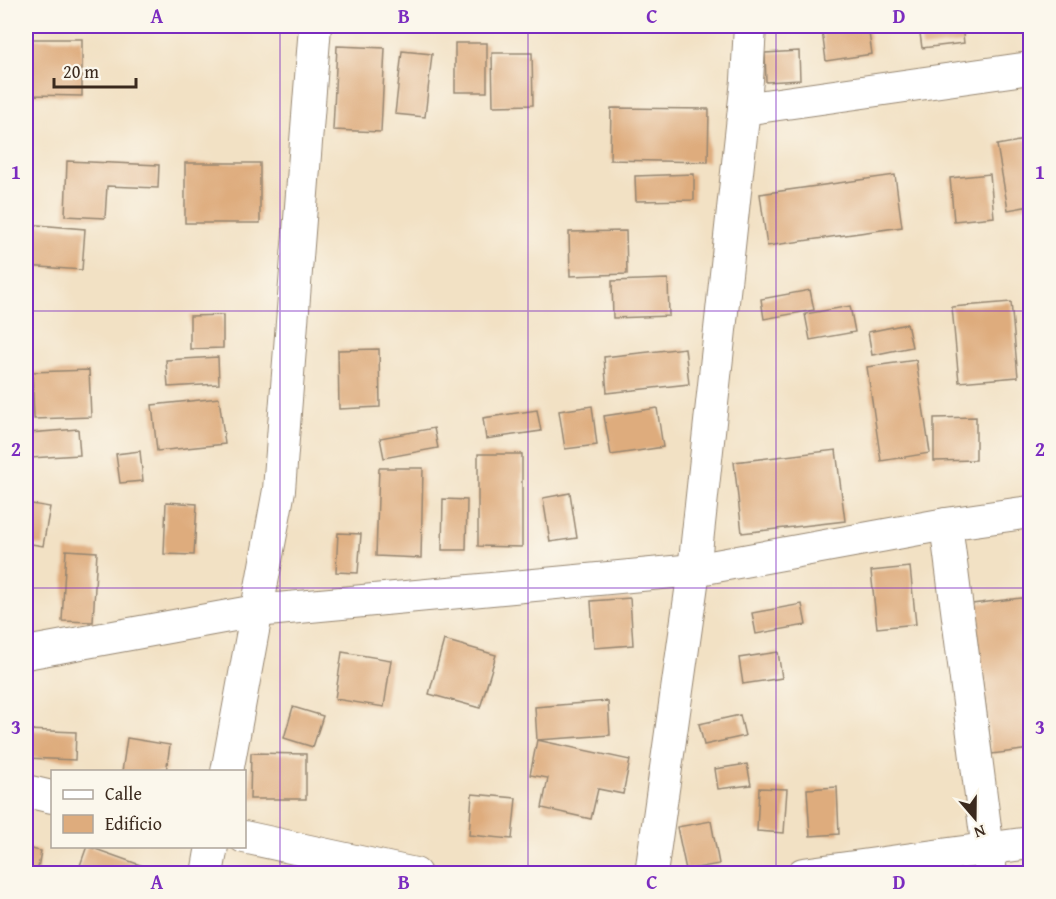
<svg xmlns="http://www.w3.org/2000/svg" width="1056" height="899" font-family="'Gentium Book Plus',serif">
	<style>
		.building { fill: #deac7d }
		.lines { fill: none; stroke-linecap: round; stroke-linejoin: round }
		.minor-casing { stroke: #968671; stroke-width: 34 }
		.minor { stroke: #fff; stroke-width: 32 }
		.grid { fill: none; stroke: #7b2cbf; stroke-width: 1.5; stroke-opacity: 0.55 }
		.neatline { fill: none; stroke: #7b2cbf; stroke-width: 2 }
		.grid-label { font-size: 20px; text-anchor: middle; font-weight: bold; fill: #7b2cbf }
	</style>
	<rect width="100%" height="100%" fill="#fbf7ec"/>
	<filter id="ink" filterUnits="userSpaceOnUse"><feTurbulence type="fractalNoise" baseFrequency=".0167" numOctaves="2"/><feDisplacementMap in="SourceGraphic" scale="12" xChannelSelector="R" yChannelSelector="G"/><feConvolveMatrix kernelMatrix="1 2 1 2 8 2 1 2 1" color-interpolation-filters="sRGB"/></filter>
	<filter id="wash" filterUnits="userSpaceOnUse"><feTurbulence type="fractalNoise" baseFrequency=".008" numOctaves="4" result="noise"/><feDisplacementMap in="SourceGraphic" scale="24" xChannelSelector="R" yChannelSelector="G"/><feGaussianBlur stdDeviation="1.35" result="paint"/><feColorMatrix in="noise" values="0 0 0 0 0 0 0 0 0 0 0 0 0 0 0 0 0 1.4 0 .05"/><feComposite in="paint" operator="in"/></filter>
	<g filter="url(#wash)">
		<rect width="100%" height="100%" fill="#f2e1c4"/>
		<g id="blocks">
			<g class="building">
				<path d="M 863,26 L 868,26 L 872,54 L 826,61 L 822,31 Z"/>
				<path d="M 919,26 L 962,26 L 964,43 L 922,48 Z"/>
				<path d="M 30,39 L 82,39 L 82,96 L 29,95 Z"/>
				<rect x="455" y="43" width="32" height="49"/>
				<path d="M 337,46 L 385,48 L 381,132 L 333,130 Z"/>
				<path d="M 402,51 L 432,54 L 425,117 L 395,114 Z"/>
				<path d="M 799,51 L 800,80 L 766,82 L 765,53 Z"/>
				<path d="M 492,53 L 532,53 L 533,105 L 493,106 Z"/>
				<path d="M 611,108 L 709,109 L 708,162 L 610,160 Z"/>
				<path d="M 1030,139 L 1030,206 L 1008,210 L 997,145 Z"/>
				<path d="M 67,161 L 159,165 L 158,188 L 107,186 L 105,218 L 65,216 Z"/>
				<rect x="185" y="163" width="75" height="60"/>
				<path d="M 694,174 L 694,200 L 636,201 L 635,176 Z"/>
				<path d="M 990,174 L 994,217 L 954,221 L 950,178 Z"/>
				<path d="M 895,175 L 902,227 L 767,246 L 760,194 Z"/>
				<path d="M 26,224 L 85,229 L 82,270 L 26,266 Z"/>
				<path d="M 626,231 L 627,274 L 570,276 L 569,232 Z"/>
				<path d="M 668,279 L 669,316 L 613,318 L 612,281 Z"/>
				<path d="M 810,290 L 814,310 L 764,319 L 761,299 Z"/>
				<path d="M 1011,302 L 1018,377 L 959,382 L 952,307 Z"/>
				<path d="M 850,306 L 855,332 L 810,340 L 805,314 Z"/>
				<path d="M 223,315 L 223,348 L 190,349 L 190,316 Z"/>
				<path d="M 907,324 L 912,347 L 872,355 L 868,332 Z"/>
				<path d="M 685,348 L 689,384 L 607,393 L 604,357 Z"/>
				<path d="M 379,349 L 380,407 L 339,409 L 338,350 Z"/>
				<path d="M 218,357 L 219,384 L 168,387 L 166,360 Z"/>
				<path d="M 916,360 L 930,453 L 881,461 L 867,367 Z"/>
				<path d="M 89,370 L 91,417 L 34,419 L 32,372 Z"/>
				<path d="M 219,398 L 225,444 L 157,451 L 152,405 Z"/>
				<path d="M 592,406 L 597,445 L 565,449 L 559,411 Z"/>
				<path d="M 657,408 L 663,447 L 611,455 L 604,416 Z"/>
				<path d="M 537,410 L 541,431 L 486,439 L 483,418 Z"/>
				<path d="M 976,417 L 976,460 L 934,461 L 934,418 Z"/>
				<path d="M 434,428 L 438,448 L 384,458 L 380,438 Z"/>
				<path d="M 78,429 L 80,455 L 30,458 L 29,433 Z"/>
				<path d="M 836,450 L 845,521 L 742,533 L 734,462 Z"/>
				<path d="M 140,451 L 143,481 L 120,483 L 116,454 Z"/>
				<path d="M 478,454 L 522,454 L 522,547 L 478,546 Z"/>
				<path d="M 379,468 L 423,468 L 421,558 L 376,556 Z"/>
				<path d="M 570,493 L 577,538 L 550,542 L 543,498 Z"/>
				<path d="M 443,499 L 467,500 L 466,550 L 442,550 Z"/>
				<path d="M 166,502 L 197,504 L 194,555 L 164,554 Z"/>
				<path d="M 26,503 L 50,507 L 43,546 L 26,543 Z"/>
				<path d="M 338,533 L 361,534 L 358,573 L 336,572 Z"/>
				<path d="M 66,550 L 97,552 L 93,622 L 62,621 Z"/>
				<path d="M 910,567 L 916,624 L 877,628 L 871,571 Z"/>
				<path d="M 1030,597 L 1030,749 L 992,754 L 972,604 Z"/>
				<path d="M 630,598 L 633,645 L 594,648 L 591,601 Z"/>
				<path d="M 802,604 L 806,625 L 756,634 L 752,613 Z"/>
				<path d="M 444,640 L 496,655 L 480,708 L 429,694 Z"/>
				<path d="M 342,652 L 391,660 L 384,707 L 335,699 Z"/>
				<path d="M 778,652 L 782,678 L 743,684 L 739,658 Z"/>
				<path d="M 608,701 L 610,735 L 537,740 L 630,760 L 623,794 L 598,789 L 591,819 L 542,808 L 548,778 L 530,775 L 537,740 L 535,707 Z"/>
				<path d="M 293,707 L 323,716 L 313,747 L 284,738 Z"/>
				<path d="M 740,715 L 745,736 L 704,745 L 699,724 Z"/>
				<path d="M 26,730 L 76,732 L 75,760 L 26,758 Z"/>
				<path d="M 127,738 L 170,745 L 166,772 L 122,772 Z"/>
				<path d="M 251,753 L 306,754 L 306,799 L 250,799 Z"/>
				<path d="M 747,764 L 751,785 L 718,789 L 715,769 Z"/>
				<path d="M 837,787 L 839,834 L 810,836 L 807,789 Z"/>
				<path d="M 759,788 L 787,789 L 784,833 L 757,831 Z"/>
				<path d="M 472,794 L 516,798 L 512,839 L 469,835 Z"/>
				<path d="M 711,821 L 719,864 L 686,870 L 677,827 Z"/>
				<path d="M 87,846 L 143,866 L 140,874 L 77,874 Z"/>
				<path d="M 26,848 L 41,851 L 37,874 L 26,874 Z"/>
			</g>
		</g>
	</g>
	<g filter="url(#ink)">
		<use href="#blocks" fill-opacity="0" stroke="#968671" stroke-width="1.5"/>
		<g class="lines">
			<g class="minor-casing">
				<g id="minor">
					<path d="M 744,109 L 1030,68"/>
					<path d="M 946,524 L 991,874"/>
					<path d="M 26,653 L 256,611 L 694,570 L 946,524 L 1030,512"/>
					<path d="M 227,772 L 279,490 L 315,26"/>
					<path d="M 26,791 L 52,797"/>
					<path d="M 244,837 L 415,874"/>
					<path d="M 207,874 L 212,846"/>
					<path d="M 651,874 L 694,570 L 747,80 L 750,26"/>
					<path d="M 803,874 L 1030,843"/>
				</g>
			</g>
			<use href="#minor" class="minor"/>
		</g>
	</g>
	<path class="grid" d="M 280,26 L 280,874M 528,26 L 528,874M 776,26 L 776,874M 26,311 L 1030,311M 26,588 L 1030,588"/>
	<rect width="1056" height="899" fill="none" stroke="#fbf7ec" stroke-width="66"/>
	<rect x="51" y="770" width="195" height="78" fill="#fbf7ec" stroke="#aea59a" stroke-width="1.5"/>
	<rect x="63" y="790" width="30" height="9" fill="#ffffff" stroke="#aea59a" stroke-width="1.5"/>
	<text x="105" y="800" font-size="18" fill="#3b2a1e">Calle</text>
	<rect x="63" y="815" width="30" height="18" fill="#deac7d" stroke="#aea59a" stroke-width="1.5"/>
	<text x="105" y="830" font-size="18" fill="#3b2a1e">Edificio</text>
	<g transform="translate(975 818) rotate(160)" stroke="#fbf7ec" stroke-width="4.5" paint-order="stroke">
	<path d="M0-4.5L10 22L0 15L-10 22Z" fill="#3b2a1e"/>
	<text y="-9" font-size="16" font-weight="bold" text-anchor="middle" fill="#3b2a1e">N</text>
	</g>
	<path d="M54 78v9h82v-9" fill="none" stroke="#3b2a1e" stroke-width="3"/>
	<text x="63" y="78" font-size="18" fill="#3b2a1e" stroke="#fbf7ec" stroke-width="4.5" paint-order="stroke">20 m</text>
	<rect x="33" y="33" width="990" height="833" class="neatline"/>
	<g class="grid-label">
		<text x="157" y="23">A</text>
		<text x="404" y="23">B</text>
		<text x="652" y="23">C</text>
		<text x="899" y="23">D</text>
		<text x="16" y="179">1</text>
		<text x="1040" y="179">1</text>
		<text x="16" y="456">2</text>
		<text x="1040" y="456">2</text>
		<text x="16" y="734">3</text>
		<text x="1040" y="734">3</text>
		<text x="157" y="889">A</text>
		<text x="404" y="889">B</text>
		<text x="652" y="889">C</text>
		<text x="899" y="889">D</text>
	</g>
</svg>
